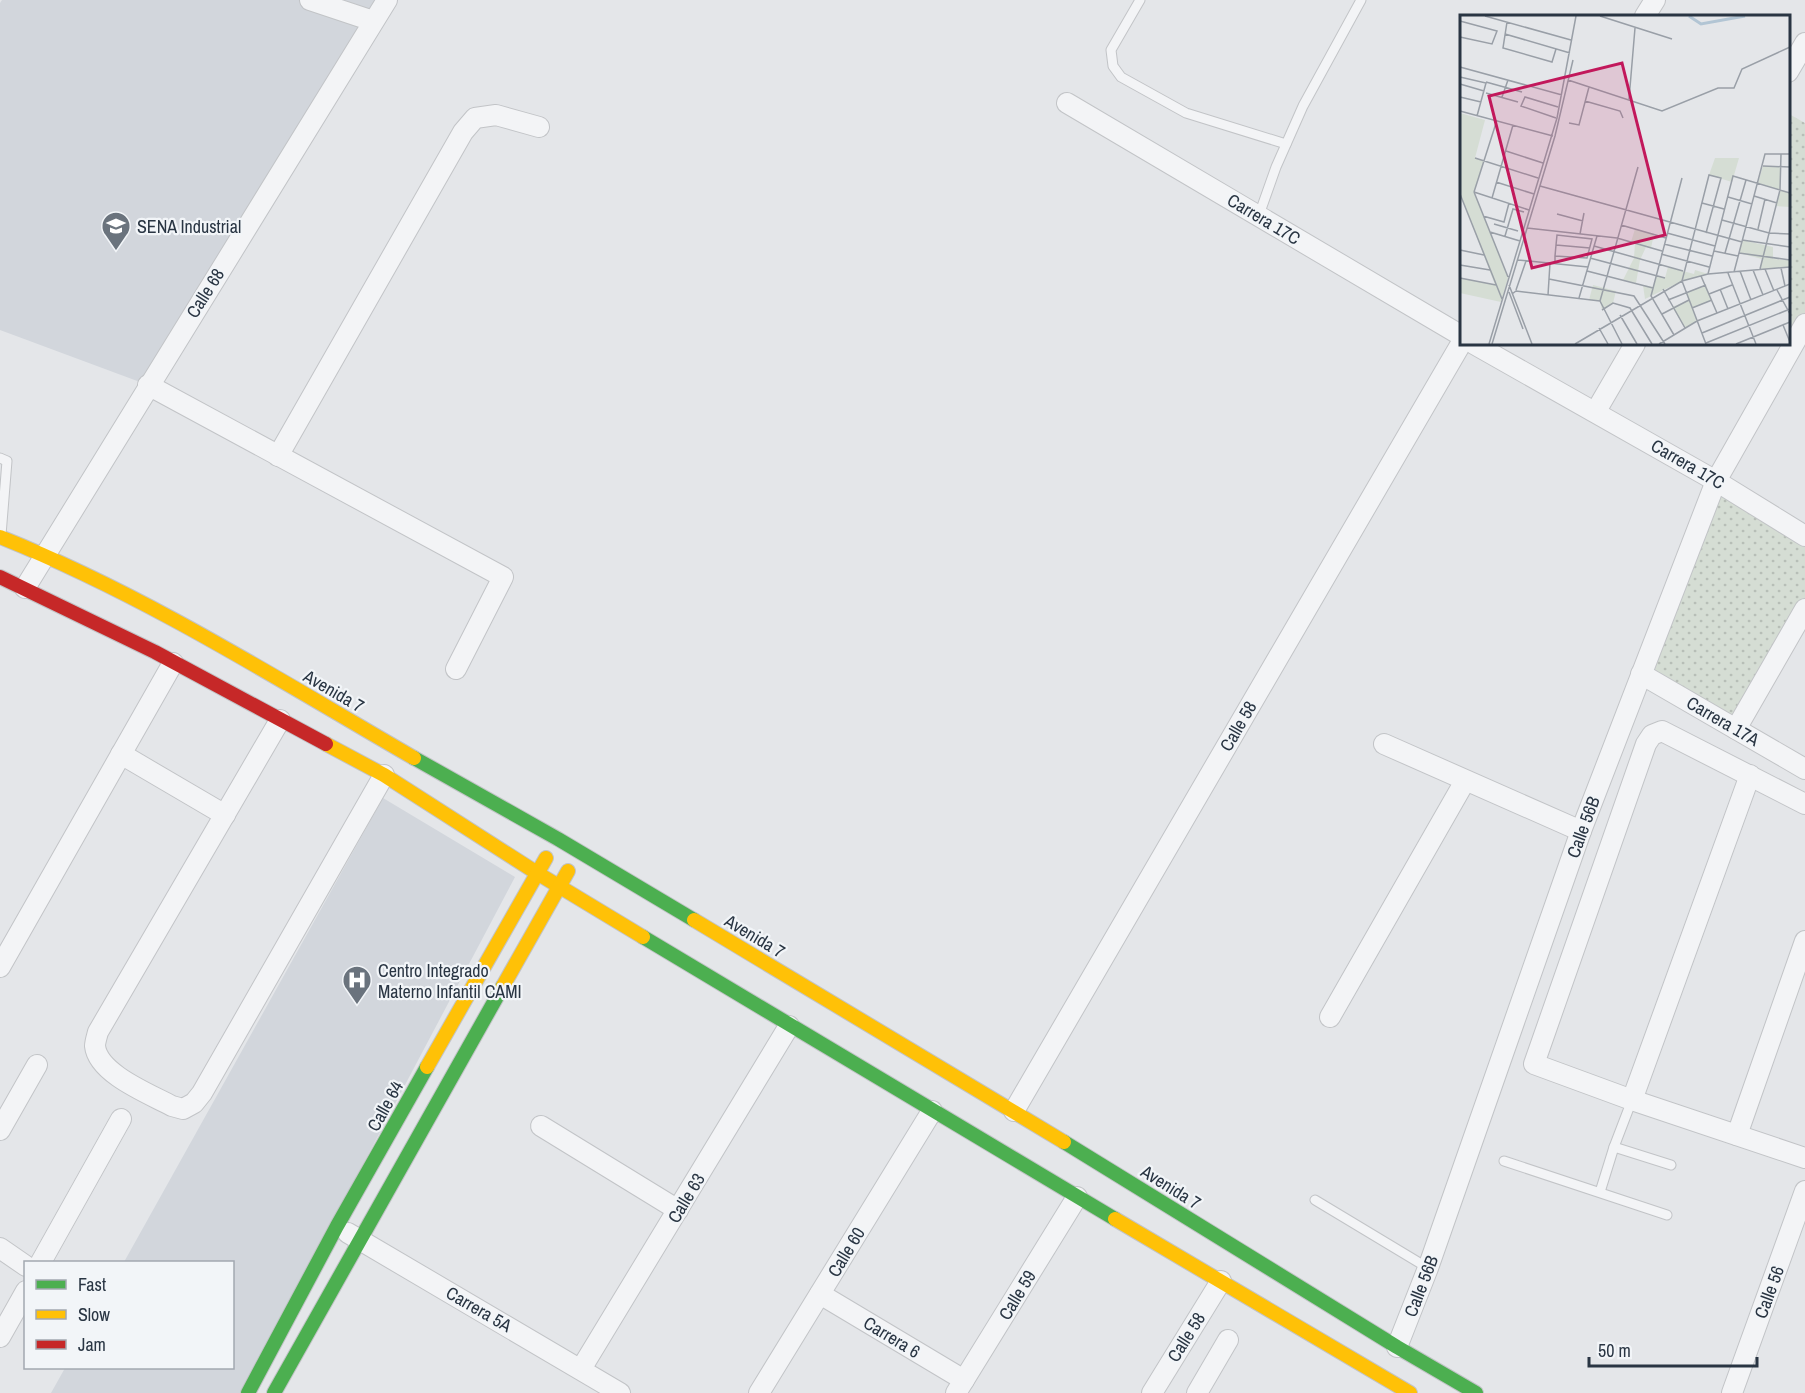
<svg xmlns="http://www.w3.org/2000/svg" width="1805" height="1393" font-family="'Archivo Narrow',sans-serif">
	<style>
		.built { fill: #d2d6dc }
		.park { fill: url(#park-dots) }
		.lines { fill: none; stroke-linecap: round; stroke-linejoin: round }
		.lane-casing { stroke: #c2c4c7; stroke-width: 11 }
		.street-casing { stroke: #c2c4c7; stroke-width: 22 }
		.fast-casing { stroke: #c2c4c7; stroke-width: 16 }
		.slow-casing { stroke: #c2c4c7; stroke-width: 16 }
		.jam-casing { stroke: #c2c4c7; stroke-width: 16 }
		.lane { stroke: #f3f4f6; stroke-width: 9 }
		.street { stroke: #f3f4f6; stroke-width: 20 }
		.fast { stroke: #4caf50; stroke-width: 14 }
		.slow { stroke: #ffc107; stroke-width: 14 }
		.jam { stroke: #c62828; stroke-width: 14 }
		.labels { text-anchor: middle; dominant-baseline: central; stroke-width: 4.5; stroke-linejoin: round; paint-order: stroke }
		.street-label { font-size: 18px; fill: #293543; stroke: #f2f5f8 }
		.poi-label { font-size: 18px; fill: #293543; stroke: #f2f5f8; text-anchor: start }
		.inset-river { fill: none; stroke: #b2c5d4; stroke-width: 3 }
		.inset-road { fill: none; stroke: #999fa7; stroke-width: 1.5 }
		.view { fill: #c2185b; fill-opacity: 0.15; stroke: #c2185b; stroke-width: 3 }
		.inset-edge { fill: none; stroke: #293543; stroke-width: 3 }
	</style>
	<defs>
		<pattern id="park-dots" width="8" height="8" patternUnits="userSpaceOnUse" patternTransform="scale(1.5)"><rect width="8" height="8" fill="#d5ddd4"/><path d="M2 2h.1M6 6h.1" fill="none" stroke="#b7beb7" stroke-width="1.8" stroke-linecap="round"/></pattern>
	</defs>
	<rect width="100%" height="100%" fill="#e4e6e9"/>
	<g class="built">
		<path d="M 2,0 L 387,0 L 148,385 L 0,330 L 0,3 Z"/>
		<path d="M 383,798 L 515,877 L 242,1393 L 51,1393 L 65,1368 L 232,1368 L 232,1262 L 124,1262 Z"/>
	</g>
	<g class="park">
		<path d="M 1789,114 L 1805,123 L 1805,324 L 1790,351 L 1777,344 L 1788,344 Z"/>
		<path d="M 1716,481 L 1805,536 L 1805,609 L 1736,729 L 1641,674 Z"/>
	</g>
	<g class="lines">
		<g class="lane-casing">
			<g id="lane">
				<path d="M 1140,0 L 1111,50 L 1113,66 L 1121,77 L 1186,113 L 1286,144"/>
				<path d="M 1259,215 L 1276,167 L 1303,106 L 1361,0"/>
				<path d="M 0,458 L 7,461 L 1,535"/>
				<path d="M 1614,1147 L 1671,1165"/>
				<path d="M 1504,1161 L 1667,1215"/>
				<path d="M 1600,1192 L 1614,1147 L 1632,1100"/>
				<path d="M 1315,1200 L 1428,1268"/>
			</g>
		</g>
		<g class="street-casing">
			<g id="street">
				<path d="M 310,0 L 373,21"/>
				<path d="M 1645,16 L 1655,0"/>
				<path d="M 1788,72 L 1805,43"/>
				<path d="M 1067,103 L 1462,336"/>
				<path d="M 1474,344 L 1716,481 L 1805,536"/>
				<path d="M 148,385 L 503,577 L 456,669"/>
				<path d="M 1596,411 L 1635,344"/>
				<path d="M 278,456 L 463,132 L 475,118 L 496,115 L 539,127"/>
				<path d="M 25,588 L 387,0"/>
				<path d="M 1641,674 L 1805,769"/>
				<path d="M 280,720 L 98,1032 C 97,1036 95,1042 95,1046 C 98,1074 150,1094 172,1106 L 183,1109 L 194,1103 L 202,1093 L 384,775"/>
				<path d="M 1736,729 L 1805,609"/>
				<path d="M 1384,744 L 1581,831"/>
				<path d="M 121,754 L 225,815"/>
				<path d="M 1805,804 L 1662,731 L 1652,735 L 1646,744 L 1534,1064 L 1632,1100 L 1805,1158"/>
				<path d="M 0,967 L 173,663"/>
				<path d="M 1330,1017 L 1465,781"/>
				<path d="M 1632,1100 L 1750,775"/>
				<path d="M 1014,1111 L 1462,342"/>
				<path d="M 541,1126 L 678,1210"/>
				<path d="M 0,1130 L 37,1065"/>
				<path d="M 1737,1135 L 1805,941"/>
				<path d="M 348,1233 L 620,1393"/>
				<path d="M 0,1248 L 26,1266"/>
				<path d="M 41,1262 L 121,1119"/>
				<path d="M 820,1294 L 964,1380"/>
				<path d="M 0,1337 L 26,1291"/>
				<path d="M 1397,1347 L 1428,1268 L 1581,831 L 1716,481 L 1805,324"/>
				<path d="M 581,1369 L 789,1026"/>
				<path d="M 759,1393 L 932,1111"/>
				<path d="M 956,1393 L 1077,1197"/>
				<path d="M 1152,1393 L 1221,1281"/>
				<path d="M 1197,1393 L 1228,1340"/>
				<path d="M 1732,1393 L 1805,1191"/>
			</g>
		</g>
		<g class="fast-casing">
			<g id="fast">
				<path d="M 414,758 L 558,839 L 694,920"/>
				<path d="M 643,937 L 1115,1219"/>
				<path d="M 1064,1142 L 1397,1347 L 1476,1393"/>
				<path d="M 248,1393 L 337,1226 L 427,1067"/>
				<path d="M 274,1393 L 503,986"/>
			</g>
		</g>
		<g class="slow-casing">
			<g id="slow">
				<path d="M 0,537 C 145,595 279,680 414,758"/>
				<path d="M 326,744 L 384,775 L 537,873 L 643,937"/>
				<path d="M 694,920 L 1064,1142"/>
				<path d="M 503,986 L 568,871"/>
				<path d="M 427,1067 L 546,858"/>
				<path d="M 1115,1219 L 1410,1393"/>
			</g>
		</g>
		<g class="jam-casing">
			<path id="jam" d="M 0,577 L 155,652 L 326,744"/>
		</g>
		<use href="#lane" class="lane"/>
		<use href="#street" class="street"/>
		<use href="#fast" class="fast"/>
		<use href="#slow" class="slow"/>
		<use href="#jam" class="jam"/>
	</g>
	<defs>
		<g id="university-pin" transform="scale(1.5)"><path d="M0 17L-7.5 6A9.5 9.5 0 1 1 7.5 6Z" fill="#6a737d" stroke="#f2f5f8"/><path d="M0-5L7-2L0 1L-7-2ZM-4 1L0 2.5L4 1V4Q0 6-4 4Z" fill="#fff"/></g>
		<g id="hospital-pin" transform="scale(1.5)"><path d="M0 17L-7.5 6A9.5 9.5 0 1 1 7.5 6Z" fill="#6a737d" stroke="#f2f5f8"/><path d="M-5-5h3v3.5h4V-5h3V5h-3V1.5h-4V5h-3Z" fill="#fff"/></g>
	</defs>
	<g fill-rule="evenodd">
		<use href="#university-pin" x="116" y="226"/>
		<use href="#hospital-pin" x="357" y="980"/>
	</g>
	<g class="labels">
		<g class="street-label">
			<text transform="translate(1264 219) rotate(31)">Carrera 17C</text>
			<text transform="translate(205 293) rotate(-58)">Calle 68</text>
			<text transform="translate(1688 464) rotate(30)">Carrera 17C</text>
			<text transform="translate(334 691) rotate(30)">Avenida 7</text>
			<text transform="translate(1723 721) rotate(30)">Carrera 17A</text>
			<text transform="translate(1238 726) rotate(-60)">Calle 58</text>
			<text transform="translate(1583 827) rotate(-70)">Calle 56B</text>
			<text transform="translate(755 936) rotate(31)">Avenida 7</text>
			<text transform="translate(385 1106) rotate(-61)">Calle 64</text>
			<text transform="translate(1171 1187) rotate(32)">Avenida 7</text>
			<text transform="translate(686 1198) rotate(-59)">Calle 63</text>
			<text transform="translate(846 1252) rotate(-59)">Calle 60</text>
			<text transform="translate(1421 1286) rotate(-69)">Calle 56B</text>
			<text transform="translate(1769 1292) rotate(-70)">Calle 56</text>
			<text transform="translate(1017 1295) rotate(-59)">Calle 59</text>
			<text transform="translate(479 1309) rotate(30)">Carrera 5A</text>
			<text transform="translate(892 1337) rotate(31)">Carrera 6</text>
			<text transform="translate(1186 1337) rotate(-58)">Calle 58</text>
		</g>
		<g class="poi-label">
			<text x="137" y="226">SENA Industrial</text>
			<text x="378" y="970">Centro Integrado<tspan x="378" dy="21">Materno Infantil CAMI</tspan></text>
		</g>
	</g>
	<g transform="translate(1460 15)">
		<rect width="330" height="330" fill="#e4e6e9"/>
		<path d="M 0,98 L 25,105 L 15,143 L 24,146 L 14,177 L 48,263 L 41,287 L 0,278 L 0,263 L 35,270 L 0,178 ZM 255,143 L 279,143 L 272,167 L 249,160 ZM 303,151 L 321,152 L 320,175 L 330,178 L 330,192 L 316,191 L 320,175 L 298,168 ZM 175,214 L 194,219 L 191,233 L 186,232 L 180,245 L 176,268 L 163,265 L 174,243 L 175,228 L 171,227 ZM 282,225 L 313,232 L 313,244 L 330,245 L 330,252 L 300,254 L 302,244 L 279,238 ZM 208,252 L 234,259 L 235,255 L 248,259 L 222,266 L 185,284 L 183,270 L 193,272 L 196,261 L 205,263 ZM 133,270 L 156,276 L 153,288 L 142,295 L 140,286 L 129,285 ZM 246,270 L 252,285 L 232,293 L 237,306 L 225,313 L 212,292 L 229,285 L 226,278 Z" fill="#d5ddd4"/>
		<path class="inset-river" d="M 229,1 L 241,9 L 285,1"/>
		<path class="inset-road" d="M 25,1 L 111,25M 140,1 L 212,24M 0,6 L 37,16 L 32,29 L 0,22M 47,7 L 43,33 L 92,47 L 96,34M 45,19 L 110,38M 0,52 L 102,80M 0,62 L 26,68 L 17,101M 108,65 L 202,96 L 258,73 L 274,73 L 282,54 L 330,32M 26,67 L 62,77M 0,69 L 24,76M 26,78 L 58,87M 0,82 L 21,87M 42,82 L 48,65M 169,84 L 175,13M 125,86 L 160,96 L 163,103M 0,96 L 93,121M 96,103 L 61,91 L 65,82 L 98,92M 109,108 L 119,110 L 129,72M 46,136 L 83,148M 15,143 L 78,163M 303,151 L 330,152M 36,167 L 74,179M 80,171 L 282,227M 14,177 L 48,262M 14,177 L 37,105M 14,177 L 69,195M 0,179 L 42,284M 294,181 L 317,188M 268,182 L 292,189M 32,183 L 53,110M 242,188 L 264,194M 97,199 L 123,206M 23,201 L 44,207 L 49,188M 262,205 L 309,218 L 330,219M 34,209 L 58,216M 161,210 L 206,223M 67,213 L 157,223 L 202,236M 298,214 L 305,184M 30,217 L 60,226M 207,218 L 255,231M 246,218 L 261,163 L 249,160 L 222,266 L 246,329M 120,219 L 124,198M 45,221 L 53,194 L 64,197M 282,225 L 330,232M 204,229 L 252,241M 96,230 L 130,233M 134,231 L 223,256M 0,235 L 24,240M 254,236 L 278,241M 265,238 L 286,165M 279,238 L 330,245M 201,239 L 249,252M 130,243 L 205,263M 58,245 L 128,252M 95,249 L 95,241 L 96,230 L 97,220 L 132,224 L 127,243 L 95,241M 0,250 L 30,255M 321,253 L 325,271M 300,254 L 320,175 L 321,139M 305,254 L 314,276M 293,255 L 303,280M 127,256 L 193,273M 280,256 L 291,285M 274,257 L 305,139 L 330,139M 268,258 L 296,329M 248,259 L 273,161 L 330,178M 241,261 L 257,298M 0,263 L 36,270M 89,264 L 174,281 L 205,329M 49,270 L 72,329M 203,274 L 225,313M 260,274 L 268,294M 56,275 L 66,246M 317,275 L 330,299M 49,277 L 63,314M 52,279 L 56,276 L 140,286M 249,279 L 272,270M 88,280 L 90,248M 119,283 L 137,221M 208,285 L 246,270M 232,293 L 252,285M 142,295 L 153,288 L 170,293 L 192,329M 202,299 L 229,285M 160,300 L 177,329M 323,310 L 330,327M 139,313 L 148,329M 242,318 L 330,282M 214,320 L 191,281 L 222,163M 246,328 L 330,294M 29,329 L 97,103 L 116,1M 32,329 L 95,121 L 113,45M 115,329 L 222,266 L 248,259 L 330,252M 162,329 L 140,286 L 178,152M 199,329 L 237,306 L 330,269M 276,329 L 330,307"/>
		<path class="view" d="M 162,48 L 205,220 L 72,253 L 29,81 Z"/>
		<rect width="330" height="330" class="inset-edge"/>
	</g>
	<rect x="24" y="1261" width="210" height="108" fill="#f2f5f8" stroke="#a2a8b0" stroke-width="1.5"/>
	<rect x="36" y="1280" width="30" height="9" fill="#4caf50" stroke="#a2a8b0" stroke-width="1.5"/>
	<text x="78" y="1291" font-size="18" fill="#293543">Fast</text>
	<rect x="36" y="1310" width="30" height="9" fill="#ffc107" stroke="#a2a8b0" stroke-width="1.5"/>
	<text x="78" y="1321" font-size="18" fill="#293543">Slow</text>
	<rect x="36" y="1340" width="30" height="9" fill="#c62828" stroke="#a2a8b0" stroke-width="1.5"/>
	<text x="78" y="1351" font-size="18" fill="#293543">Jam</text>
	<path d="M1589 1357v9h168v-9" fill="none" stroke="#293543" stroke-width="3"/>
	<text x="1598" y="1357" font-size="18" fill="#293543" stroke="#f2f5f8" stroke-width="4.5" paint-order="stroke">50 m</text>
</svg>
